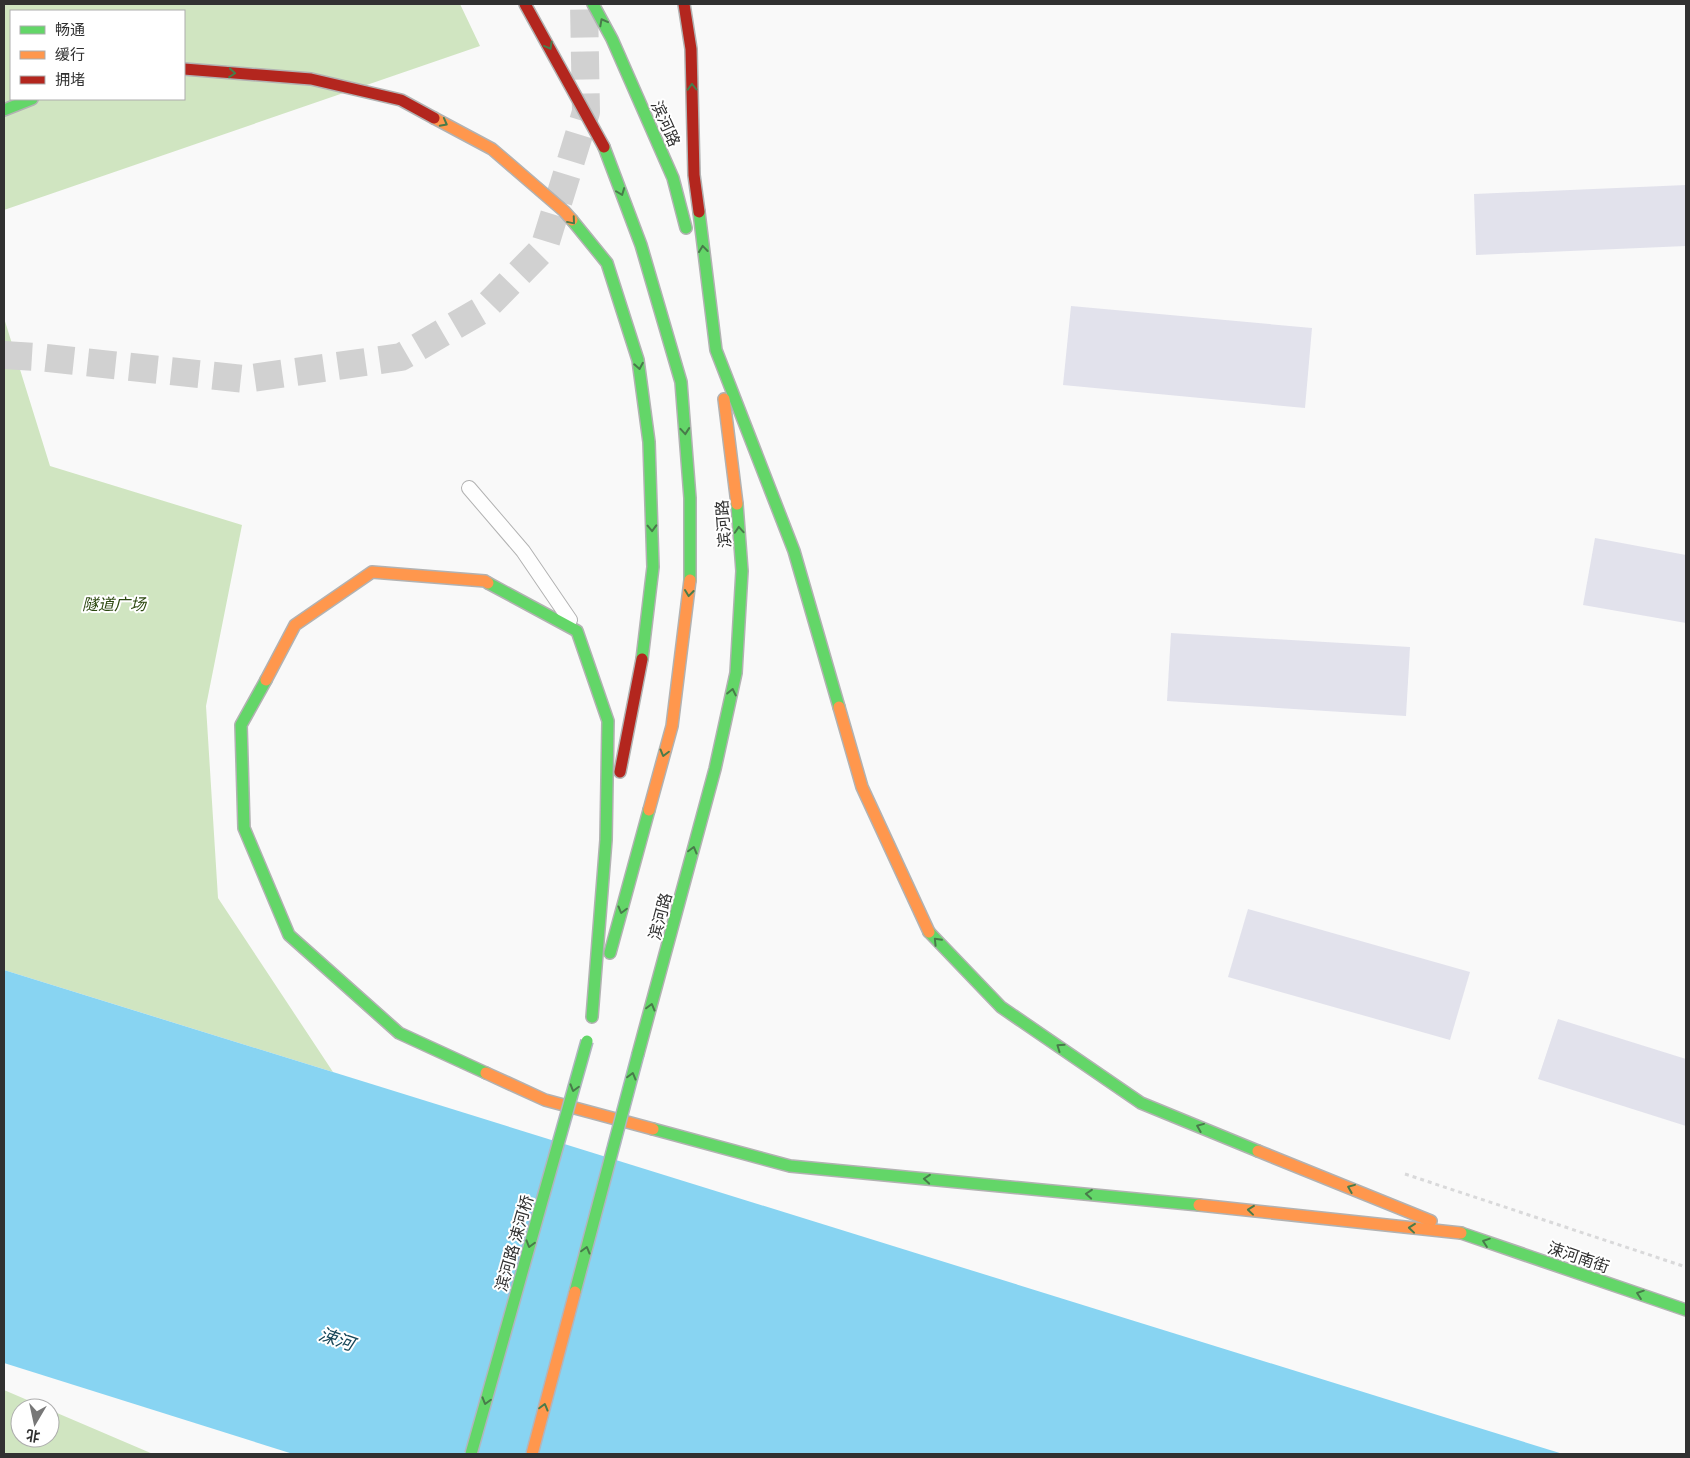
<svg xmlns="http://www.w3.org/2000/svg" width="1690" height="1458" font-family="Literata,'Noto Sans SC',serif">
	<style>
		.green { fill: #d0e5c1; fill-rule: evenodd }
		.water { fill: #88d4f2 }
		.building { fill: #e2e2ec }
		.lines { fill: none; stroke-linecap: round; stroke-linejoin: round }
		.primary-tunnel { stroke: #d1d1d1; stroke-width: 28; stroke-dasharray: 28 14; stroke-linecap: butt }
		.lane-casing { stroke: #b2b2b2; stroke-width: 16 }
		.fast-casing { stroke: #b2b2b2; stroke-width: 14 }
		.slow-casing { stroke: #b2b2b2; stroke-width: 14 }
		.jam-casing { stroke: #b2b2b2; stroke-width: 14 }
		.path { stroke: #d9d9da; stroke-width: 3; stroke-dasharray: 4 4; stroke-linecap: butt }
		.lane { stroke: #fefefe; stroke-width: 14 }
		.fast { stroke: #63d668; stroke-width: 11 }
		.slow { stroke: #ff974d; stroke-width: 11 }
		.jam { stroke: #b3261e; stroke-width: 11 }
		.fast-bridge-casing { stroke: #b0b5bf; stroke-width: 14; stroke-linecap: butt }
		.slow-bridge-casing { stroke: #b0b5bf; stroke-width: 14; stroke-linecap: butt }
		.fast-bridge { stroke: #63d668; stroke-width: 11 }
		.slow-bridge { stroke: #ff974d; stroke-width: 11 }
		.oneway { stroke: #487b4a }
		.labels { text-anchor: middle; dominant-baseline: central; stroke-width: 4; stroke-linejoin: round; paint-order: stroke }
		.street-label { font-size: 16px; fill: #313131; stroke: #fff }
		.park-label { font-size: 16px; font-style: italic; fill: #2c4810; stroke: #fff }
		.water-label { font-size: 18px; font-style: italic; fill: #164658; stroke: #fff }
	</style>
	<rect width="100%" height="100%" fill="#f9f9f9"/>
	<g class="green">
		<path d="M 4,4 L 460,4 L 480,46 L 4,210 ZM 11,11 L 184,11 L 184,99 L 11,99 Z"/>
		<path d="M 4,318 L 50,466 L 242,525 L 206,706 L 218,898 L 333,1072 L 4,970 Z"/>
		<path d="M 4,1390 L 46,1408 L 20,1408 L 20,1438 L 50,1438 L 50,1410 L 153,1454 L 4,1454 Z"/>
	</g>
	<path class="water" d="M 4,970 L 1563,1454 L 293,1454 L 4,1363 Z"/>
	<g class="building">
		<path d="M 1686,185 L 1686,246 L 1476,255 L 1474,194 Z"/>
		<path d="M 1071,306 L 1312,328 L 1305,408 L 1063,385 Z"/>
		<path d="M 1595,538 L 1686,555 L 1686,623 L 1583,605 Z"/>
		<path d="M 1171,633 L 1410,647 L 1406,716 L 1167,701 Z"/>
		<path d="M 1248,909 L 1470,972 L 1450,1040 L 1228,977 Z"/>
		<path d="M 1558,1019 L 1686,1059 L 1686,1126 L 1538,1079 Z"/>
	</g>
	<g class="lines">
		<path class="primary-tunnel" d="M 4,355 L 37,357 L 245,379 L 401,357 L 485,308 L 544,248 L 586,112 L 584,4"/>
		<g class="lane-casing">
			<path id="lane" d="M 469,488 L 523,551 L 570,620"/>
		</g>
		<g class="fast-casing">
			<g id="fast">
				<path d="M 593,4 L 612,39 L 673,178 L 686,228"/>
				<path d="M 4,110 L 32,99"/>
				<path d="M 604,147 L 641,245 L 681,382 L 690,498 L 690,580"/>
				<path d="M 699,212 L 716,350 L 794,551 L 839,707"/>
				<path d="M 572,220 L 607,263 L 638,360 L 649,442 L 653,567 L 642,659"/>
				<path d="M 488,583 L 577,631 L 608,721 L 606,840 L 592,1017"/>
				<path d="M 266,680 L 241,725 L 244,828 L 289,935 L 399,1033 L 486,1073"/>
				<path d="M 929,932 L 1001,1007 L 1141,1103 L 1258,1151"/>
				<path d="M 610,953 L 649,810"/>
				<path d="M 638,1054 L 715,769 L 736,673 L 742,571 L 737,504"/>
				<path d="M 653,1129 L 790,1166 L 1199,1205"/>
				<path d="M 1461,1233 L 1686,1310"/>
			</g>
		</g>
		<g class="slow-casing">
			<g id="slow">
				<path d="M 434,118 L 492,149 L 564,211 L 572,220"/>
				<path d="M 724,399 L 737,504"/>
				<path d="M 266,680 L 295,625 L 372,572 L 485,581 L 488,583"/>
				<path d="M 839,707 L 862,787 L 929,932"/>
				<path d="M 649,810 L 672,726 L 690,580"/>
				<path d="M 486,1073 L 545,1100 L 653,1129"/>
				<path d="M 1258,1151 L 1431,1221"/>
				<path d="M 1199,1205 L 1461,1233"/>
			</g>
		</g>
		<g class="jam-casing">
			<g id="jam">
				<path d="M 525,4 L 604,147"/>
				<path d="M 684,4 L 691,49 L 694,175 L 699,212"/>
				<path d="M 184,69 L 311,79 L 401,100 L 434,118"/>
				<path d="M 620,772 L 642,659"/>
			</g>
		</g>
		<path class="path" d="M 1405,1174 L 1686,1267"/>
		<use href="#lane" class="lane"/>
		<use href="#fast" class="fast"/>
		<use href="#slow" class="slow"/>
		<use href="#jam" class="jam"/>
		<g class="fast-bridge-casing">
			<g id="fast-bridge">
				<path d="M 575,1292 L 638,1054"/>
				<path d="M 471,1454 L 587,1041"/>
			</g>
		</g>
		<g class="slow-bridge-casing">
			<path id="slow-bridge" d="M 532,1454 L 575,1292"/>
		</g>
		<use href="#fast-bridge" class="fast-bridge"/>
		<use href="#slow-bridge" class="slow-bridge"/>
	</g>
	<defs><path id="oneway-chevron" d="M-2-3.5L2.5 0L-2 3.5" fill="none" stroke-width="1.6" stroke-linecap="round" stroke-linejoin="round" transform="scale(1.25)"/></defs>
	<g class="oneway">
		<use href="#oneway-chevron" transform="translate(603 22) rotate(-118)"/>
		<use href="#oneway-chevron" transform="translate(549 46) rotate(61)"/>
		<use href="#oneway-chevron" transform="translate(232 73) rotate(5)"/>
		<use href="#oneway-chevron" transform="translate(692 87) rotate(-91)"/>
		<use href="#oneway-chevron" transform="translate(444 123) rotate(28)"/>
		<use href="#oneway-chevron" transform="translate(621 192) rotate(69)"/>
		<use href="#oneway-chevron" transform="translate(572 221) rotate(50)"/>
		<use href="#oneway-chevron" transform="translate(703 249) rotate(-97)"/>
		<use href="#oneway-chevron" transform="translate(639 366) rotate(80)"/>
		<use href="#oneway-chevron" transform="translate(685 431) rotate(85)"/>
		<use href="#oneway-chevron" transform="translate(652 528) rotate(88)"/>
		<use href="#oneway-chevron" transform="translate(739 530) rotate(-94)"/>
		<use href="#oneway-chevron" transform="translate(689 593) rotate(97)"/>
		<use href="#oneway-chevron" transform="translate(732 692) rotate(-78)"/>
		<use href="#oneway-chevron" transform="translate(664 753) rotate(105)"/>
		<use href="#oneway-chevron" transform="translate(693 850) rotate(-75)"/>
		<use href="#oneway-chevron" transform="translate(622 910) rotate(105)"/>
		<use href="#oneway-chevron" transform="translate(937 941) rotate(-134)"/>
		<use href="#oneway-chevron" transform="translate(651 1007) rotate(-75)"/>
		<use href="#oneway-chevron" transform="translate(1060 1047) rotate(-145)"/>
		<use href="#oneway-chevron" transform="translate(632 1076) rotate(-75)"/>
		<use href="#oneway-chevron" transform="translate(574 1088) rotate(106)"/>
		<use href="#oneway-chevron" transform="translate(1200 1127) rotate(-158)"/>
		<use href="#oneway-chevron" transform="translate(927 1179) rotate(-175)"/>
		<use href="#oneway-chevron" transform="translate(1351 1188) rotate(-158)"/>
		<use href="#oneway-chevron" transform="translate(1089 1194) rotate(-175)"/>
		<use href="#oneway-chevron" transform="translate(1251 1210) rotate(-174)"/>
		<use href="#oneway-chevron" transform="translate(1412 1228) rotate(-174)"/>
		<use href="#oneway-chevron" transform="translate(1486 1242) rotate(-161)"/>
		<use href="#oneway-chevron" transform="translate(530 1244) rotate(106)"/>
		<use href="#oneway-chevron" transform="translate(586 1250) rotate(-75)"/>
		<use href="#oneway-chevron" transform="translate(1640 1294) rotate(-161)"/>
		<use href="#oneway-chevron" transform="translate(486 1401) rotate(106)"/>
		<use href="#oneway-chevron" transform="translate(544 1407) rotate(-75)"/>
	</g>
	<g class="labels">
		<g class="street-label">
			<text transform="translate(667 123) rotate(66)">滨河路</text>
			<text transform="translate(722 524) rotate(-94)">滨河路</text>
			<text transform="translate(659 916) rotate(-75)">滨河路</text>
			<text transform="translate(513 1243) rotate(-74)">滨河路 涑河桥</text>
			<text transform="translate(1579 1256) rotate(19)">涑河南街</text>
		</g>
		<g class="park-label">
			<text x="114" y="603">隧道广场</text>
		</g>
		<g class="water-label">
			<text transform="translate(337 1338) rotate(19)">涑河</text>
		</g>
	</g>
	<rect width="1690" height="1458" fill="none" stroke="#313131" stroke-width="10"/>
	<rect x="10" y="10" width="175" height="90" fill="#ffffff" stroke="#adadad"/>
	<rect x="20" y="26" width="25" height="8" fill="#63d668" stroke="#adadad"/>
	<text x="55" y="35" font-size="15" fill="#313131">畅通</text>
	<rect x="20" y="51" width="25" height="8" fill="#ff974d" stroke="#adadad"/>
	<text x="55" y="60" font-size="15" fill="#313131">缓行</text>
	<rect x="20" y="76" width="25" height="8" fill="#b3261e" stroke="#adadad"/>
	<text x="55" y="85" font-size="15" fill="#313131">拥堵</text>
	<g transform="translate(35 1423) rotate(189)"><circle r="24" fill="#ffffff" stroke="#adadad"/>
	<path d="M0-4L9 19L0 12L-9 19Z" fill="#777777"/>
	<text y="-8" font-size="14" font-weight="bold" text-anchor="middle" fill="#313131">北</text>
	</g>
</svg>
